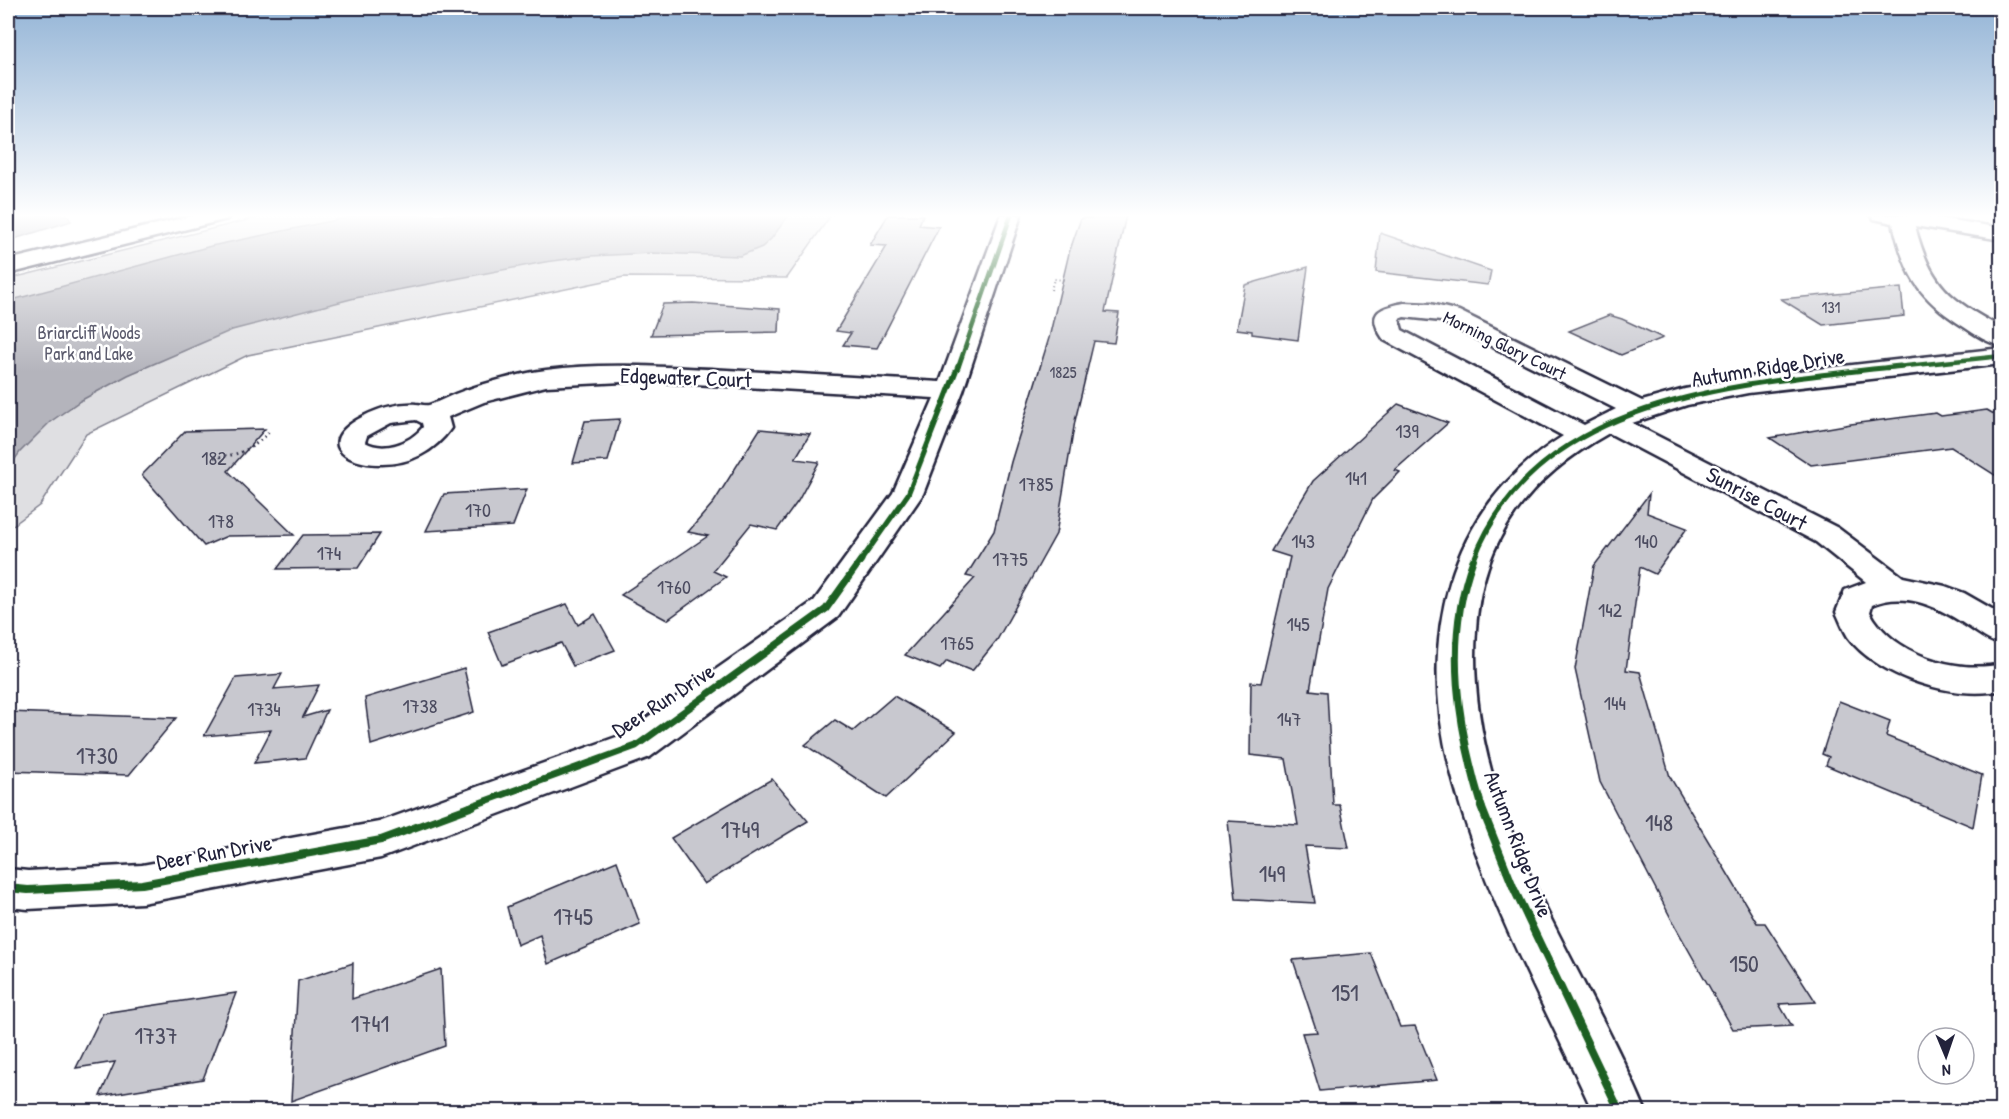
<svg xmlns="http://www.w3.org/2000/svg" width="2009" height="1119" font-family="'Patrick Hand',sans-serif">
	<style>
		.green { fill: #dfdfe2; stroke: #80808e; stroke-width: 1.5 }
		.water { fill: #b4b4bc; stroke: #7a7a88; stroke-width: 1.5 }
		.building { fill: #c8c8cf; stroke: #22223b; stroke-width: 1.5 }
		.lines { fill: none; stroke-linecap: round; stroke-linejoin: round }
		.minor-casing { stroke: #22223b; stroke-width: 5 }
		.path-far1 { stroke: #22223b; stroke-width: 2; stroke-dasharray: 1 3; stroke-linecap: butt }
		.path { stroke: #22223b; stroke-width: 3; stroke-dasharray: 1.5 4; stroke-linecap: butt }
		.minor { fill: #fff; fill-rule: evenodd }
		.cycleway-far3-casing { stroke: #fff; stroke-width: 7 }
		.cycleway-far2-casing { stroke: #fff; stroke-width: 8 }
		.cycleway-far1-casing { stroke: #fff; stroke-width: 10 }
		.cycleway-casing { stroke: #fff; stroke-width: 12 }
		.cycleway-far3 { stroke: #1b5e20; stroke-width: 4.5 }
		.cycleway-far2 { stroke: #1b5e20; stroke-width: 5 }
		.cycleway-far1 { stroke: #1b5e20; stroke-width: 7 }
		.cycleway { stroke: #1b5e20; stroke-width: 8 }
		.labels { text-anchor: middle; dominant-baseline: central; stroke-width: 5; stroke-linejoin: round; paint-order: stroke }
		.far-number-label { font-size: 16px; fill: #4c4c60 }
		.far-park-label { font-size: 18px; fill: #5b5b6d; stroke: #fff }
		.far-street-label { font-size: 18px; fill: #22223b; stroke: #fff }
		.number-label { font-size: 20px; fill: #4c4c60 }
		.street-label { font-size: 22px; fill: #22223b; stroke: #fff }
		.near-number-label { font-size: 24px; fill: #4c4c60 }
	</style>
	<rect width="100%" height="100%" fill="#fff"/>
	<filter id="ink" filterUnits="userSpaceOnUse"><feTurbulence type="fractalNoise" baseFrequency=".0167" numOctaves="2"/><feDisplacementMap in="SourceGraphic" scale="12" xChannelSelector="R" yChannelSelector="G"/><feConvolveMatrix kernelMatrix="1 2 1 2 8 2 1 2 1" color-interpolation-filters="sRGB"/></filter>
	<g filter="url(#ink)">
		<path class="green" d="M 268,215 L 831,215 L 787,278 L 624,277 L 248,355 L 86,434 L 40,505 L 8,529 L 8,279 Z"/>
		<g class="water">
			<path d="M 22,215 L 67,215 L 71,221 L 8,241 L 8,218 Z"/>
			<path d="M 360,215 L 789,215 L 771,239 L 762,247 L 740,256 L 652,253 L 591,256 L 545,262 L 355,298 L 232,330 L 128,375 L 80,401 L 50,422 L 20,452 L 8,469 L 8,301 L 211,246 Z"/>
		</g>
		<g class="building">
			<path d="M 888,215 L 923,215 L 919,225 L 939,227 L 877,348 L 843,345 L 851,333 L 836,331 L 887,246 L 870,245 Z"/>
			<path d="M 1093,215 L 1126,215 L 1105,312 L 1119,313 L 1114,343 L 1094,341 L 1075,421 L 1056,534 L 997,640 L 972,671 L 947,661 L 940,669 L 905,655 L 975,578 L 966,576 L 994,531 L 1011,462 L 1049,338 L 1069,253 L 1081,218 L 1092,218 Z"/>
			<path d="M 1380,233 L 1491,271 L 1488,285 L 1376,272 Z"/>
			<path d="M 1308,267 L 1298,340 L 1252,334 L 1252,331 L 1237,329 L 1245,285 Z"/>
			<path d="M 1901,288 L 1904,316 L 1823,325 L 1781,299 Z"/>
			<path d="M 693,303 L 780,309 L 779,332 L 651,335 L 663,304 Z"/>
			<path d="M 1609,315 L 1622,319 L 1663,338 L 1621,355 L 1569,331 Z"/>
			<path d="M 1398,404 L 1448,423 L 1395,470 L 1400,472 L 1373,499 L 1328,589 L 1310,690 L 1327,692 L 1333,805 L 1340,805 L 1349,848 L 1305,846 L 1315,903 L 1236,899 L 1228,821 L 1298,825 L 1286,759 L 1250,755 L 1251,682 L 1261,683 L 1290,557 L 1271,551 L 1313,481 Z"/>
			<path d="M 1987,410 L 2001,418 L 2001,479 L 1951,447 L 1811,465 L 1770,438 L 1851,424 L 1936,413 L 1941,416 Z"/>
			<path d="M 620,419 L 608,461 L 573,463 L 585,421 Z"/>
			<path d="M 265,429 L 228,471 L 294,535 L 227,536 L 204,546 L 142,475 L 185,431 Z"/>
			<path d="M 760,429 L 810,434 L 795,459 L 819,462 L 798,501 L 777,530 L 751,524 L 713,571 L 726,577 L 667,620 L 621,595 L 708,536 L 688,532 L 714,502 Z"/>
			<path d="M 527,489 L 513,526 L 426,531 L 444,494 Z"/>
			<path d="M 1649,494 L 1647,513 L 1687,528 L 1655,574 L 1640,567 L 1626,670 L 1640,672 L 1670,777 L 1757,923 L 1765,923 L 1816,1002 L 1779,1004 L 1792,1026 L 1733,1029 L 1675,926 L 1600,782 L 1575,669 L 1594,566 Z"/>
			<path d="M 380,534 L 358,568 L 277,569 L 303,535 Z"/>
			<path d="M 567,604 L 578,625 L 595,614 L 615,650 L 573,666 L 561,643 L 502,665 L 488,632 Z"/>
			<path d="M 464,668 L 474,712 L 371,745 L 365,698 Z"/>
			<path d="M 282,674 L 274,689 L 319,685 L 303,717 L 327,710 L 305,758 L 254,763 L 271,730 L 204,736 L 236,678 Z"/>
			<path d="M 894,696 L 956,732 L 886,798 L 805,745 L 835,720 L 853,731 Z"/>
			<path d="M 1839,701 L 1890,721 L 1886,736 L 1982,775 L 1973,827 L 1826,765 L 1829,757 L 1822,754 Z"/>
			<path d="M 8,712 L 176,718 L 129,775 L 8,771 Z"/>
			<path d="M 772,779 L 808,821 L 704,884 L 671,838 Z"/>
			<path d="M 617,861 L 640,924 L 548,964 L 540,935 L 517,945 L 507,907 Z"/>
			<path d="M 1371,953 L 1400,1027 L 1415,1026 L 1437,1080 L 1320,1091 L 1302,1033 L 1317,1032 L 1293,960 Z"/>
			<path d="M 353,963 L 352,999 L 441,969 L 445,1046 L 291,1101 L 298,981 Z"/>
			<path d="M 236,993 L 203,1079 L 100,1096 L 115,1062 L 76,1068 L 103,1013 Z"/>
		</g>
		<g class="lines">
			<g class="minor-casing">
				<g id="minor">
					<path d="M 195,215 L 230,215 L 227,219 L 8,274 L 8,260 Z"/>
					<path d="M 1001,215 L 1021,215 L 963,391 L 923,494 L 838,617 L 650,757 L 381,858 L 142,903 L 28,909 L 8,907 L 8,869 L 28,871 L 142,865 L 379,822 L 622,735 L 814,601 L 893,493 L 934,398 L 642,381 L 546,386 L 484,402 L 448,417 L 451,428 C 435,451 411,464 382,464 C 340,464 316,440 364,416 C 379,408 399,403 416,404 C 421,404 424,406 429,405 C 441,401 451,395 463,391 C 485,383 522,373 546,370 C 605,362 668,367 727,370 C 798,374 869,378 940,382 ZM 416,420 L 422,423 L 423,427 C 410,443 384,453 365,442 L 367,436 L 391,423 Z"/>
					<path d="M 1871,215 L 1920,215 L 2002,228 L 2002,240 L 1915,226 C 1931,286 1949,299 2002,328 L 2002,346 C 1988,343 1976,335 1964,327 C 1918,298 1905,275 1893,223 L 1874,219 Z"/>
					<path d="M 1404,303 L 1430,304 L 1459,311 L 1642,401 L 1685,389 L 1748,377 L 2002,348 L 2002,364 L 1748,393 L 1687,405 L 1632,423 L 1838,528 L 1903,577 L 1945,586 L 1964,593 L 1999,613 L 2002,615 L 2002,645 C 1988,641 1980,634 1969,627 C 1941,608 1906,590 1872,605 L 1870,612 C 1893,655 1956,674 2002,664 L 2002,690 C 1955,701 1877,677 1848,637 C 1843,629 1840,620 1836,612 L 1845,590 L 1866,582 L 1816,542 L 1609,433 C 1530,477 1482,537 1476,630 C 1463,808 1581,955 1646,1112 L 1593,1112 C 1542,999 1479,888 1450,768 C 1418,640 1445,510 1563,436 L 1384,340 C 1366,314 1377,308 1404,303 ZM 1404,317 L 1441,321 L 1616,409 L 1584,425 L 1402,330 L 1399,319 Z"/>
				</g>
			</g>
			<path class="path-far1" d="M 1051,290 L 1054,279 L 1065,280"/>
			<path class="path" d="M 214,457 C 239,456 253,449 270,431"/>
			<use href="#minor" class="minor"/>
			<g class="cycleway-far3-casing">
				<g id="cycleway-far3">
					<path d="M 958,368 L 1011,215"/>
					<path d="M 1887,368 L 2002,356"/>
				</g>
			</g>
			<g class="cycleway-far2-casing">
				<g id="cycleway-far2">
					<path d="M 860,562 L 908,494 L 958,366"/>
					<path d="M 1473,562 C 1536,392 1748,384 1900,366"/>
				</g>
			</g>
			<g class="cycleway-far1-casing">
				<g id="cycleway-far1">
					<path d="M 1473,560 C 1443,641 1458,728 1482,807"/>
					<path d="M 469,807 L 636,746 L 826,609 L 861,560"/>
				</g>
			</g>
			<g class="cycleway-casing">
				<g id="cycleway">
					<path d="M 1481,806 L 1514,889 L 1620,1112"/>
					<path d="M 8,888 L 28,890 L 142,884 L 381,840 L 473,806"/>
				</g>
			</g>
			<use href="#cycleway-far3" class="cycleway-far3"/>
			<use href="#cycleway-far2" class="cycleway-far2"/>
			<use href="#cycleway-far1" class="cycleway-far1"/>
			<use href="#cycleway" class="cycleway"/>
		</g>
	</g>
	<linearGradient id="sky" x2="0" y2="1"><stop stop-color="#93b4d6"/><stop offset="0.58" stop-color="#fff"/><stop offset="1" stop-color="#fff" stop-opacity="0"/></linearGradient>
	<rect width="2009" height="372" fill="url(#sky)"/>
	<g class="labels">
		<g class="far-number-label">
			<text x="1831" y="307">131</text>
			<text x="1063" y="372">1825</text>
		</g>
		<g class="far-park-label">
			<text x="89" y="332">Briarcliff Woods<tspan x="89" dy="21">Park and Lake</tspan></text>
		</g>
		<g class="far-street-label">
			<text transform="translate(1505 345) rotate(26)">Morning Glory Court</text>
		</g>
		<g class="number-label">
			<text x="1407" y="430">139</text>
			<text x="214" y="457">182</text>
			<text x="1356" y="477">141</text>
			<text x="1036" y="483">1785</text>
			<text x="478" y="509">170</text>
			<text x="221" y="520">178</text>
			<text x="1303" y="540">143</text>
			<text x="1646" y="540">140</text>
			<text x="329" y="552">174</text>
			<text x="1010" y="558">1775</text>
			<text x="674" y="586">1760</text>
			<text x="1610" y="609">142</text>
			<text x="1298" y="623">145</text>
			<text x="957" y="642">1765</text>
			<text x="1615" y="702">144</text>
			<text x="420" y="705">1738</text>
			<text x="264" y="708">1734</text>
			<text x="1289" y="718">147</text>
		</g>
		<g class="street-label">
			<text transform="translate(1768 367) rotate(-9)">Autumn Ridge Drive</text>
			<text transform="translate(686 377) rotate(2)">Edgewater Court</text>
			<text transform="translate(1757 498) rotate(28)">Sunrise Court</text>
			<text transform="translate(663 700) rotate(-33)">Deer Run Drive</text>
			<text transform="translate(1519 844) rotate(69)">Autumn Ridge Drive</text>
			<text transform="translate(214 852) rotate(-10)">Deer Run Drive</text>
		</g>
		<g class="near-number-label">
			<text x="97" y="755">1730</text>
			<text x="1659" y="822">148</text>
			<text x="740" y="829">1749</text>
			<text x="1272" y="873">149</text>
			<text x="573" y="916">1745</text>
			<text x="1744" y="963">150</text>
			<text x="1345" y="992">151</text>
			<text x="370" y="1023">1741</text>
			<text x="156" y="1035">1737</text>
		</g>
	</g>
	<rect width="2009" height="1119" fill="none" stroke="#fff" stroke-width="30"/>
	<rect x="15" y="15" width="1979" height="1089" fill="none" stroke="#22223b" stroke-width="2" filter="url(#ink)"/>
	<g transform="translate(1946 1056) rotate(178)"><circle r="28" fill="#ffffff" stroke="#a7a7b1" stroke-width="1.5"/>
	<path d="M0-4.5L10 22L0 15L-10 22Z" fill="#22223b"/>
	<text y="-9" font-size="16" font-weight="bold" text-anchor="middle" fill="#22223b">N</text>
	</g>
</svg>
